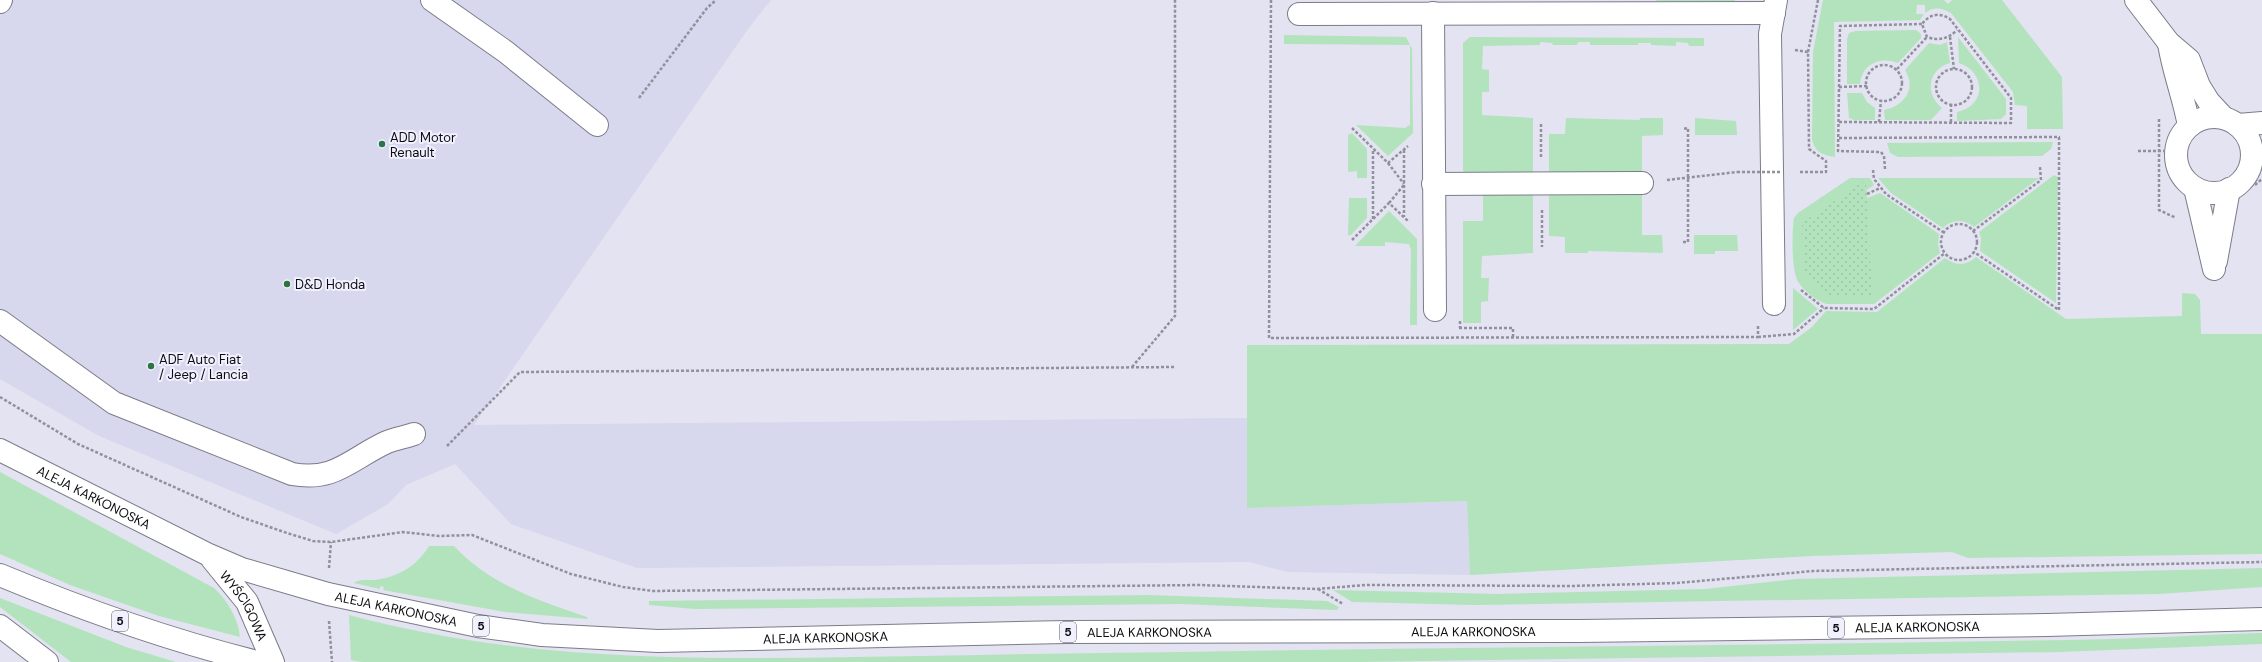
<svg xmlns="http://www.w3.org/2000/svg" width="2262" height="662" font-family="'DM Sans',sans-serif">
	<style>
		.built { fill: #d7d7ed }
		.green { fill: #b3e3bc }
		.park { fill: url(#park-dots) }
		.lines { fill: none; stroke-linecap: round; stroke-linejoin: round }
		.minor-casing { stroke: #7b7c89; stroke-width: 24 }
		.major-casing { stroke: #7b7c89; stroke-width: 24 }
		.path { stroke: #91919c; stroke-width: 2.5; stroke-dasharray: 3 2; stroke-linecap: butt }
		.minor { stroke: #fff; stroke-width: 22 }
		.major { stroke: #fff; stroke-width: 22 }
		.path-bridge { stroke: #91919c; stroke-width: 2.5; stroke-dasharray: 3 2; stroke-linecap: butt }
		.poi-dot { fill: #2c7441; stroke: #f0f0ff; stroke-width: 1.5 }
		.labels { text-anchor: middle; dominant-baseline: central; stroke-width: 4; stroke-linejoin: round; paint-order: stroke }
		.shield { fill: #f0f0ff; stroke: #505058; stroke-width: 1 }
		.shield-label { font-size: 12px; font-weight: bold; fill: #0c0c11 }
		.poi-label { font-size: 13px; fill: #0c0c11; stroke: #f0f0ff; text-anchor: start }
		.street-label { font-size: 13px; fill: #0c0c11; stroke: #f0f0ff }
	</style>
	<defs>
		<pattern id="park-dots" width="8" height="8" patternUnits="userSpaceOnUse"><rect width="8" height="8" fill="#b3e3bc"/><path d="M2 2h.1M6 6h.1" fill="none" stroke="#99c2a1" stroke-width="1.8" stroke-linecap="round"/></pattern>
	</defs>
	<rect width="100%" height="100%" fill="#e3e3f2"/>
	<path class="built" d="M 0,0 L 771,0 L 748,29 L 474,425 L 1247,418 L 1247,508 L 1467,501 L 1470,575 L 1287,572 L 1249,562 L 637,568 L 511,524 L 455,464 L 406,485 L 388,504 L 336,534 L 99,436 L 0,379 Z"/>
	<g class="green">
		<path d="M 1657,0 L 1735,0 L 1735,1 L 1656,1 Z"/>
		<path d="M 1823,0 L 1944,0 L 1948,4 L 1952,0 L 2002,0 L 2062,77 L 2063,129 L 2027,129 L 2027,106 L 2015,105 L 2013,92 L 1951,13 C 1942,8 1934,6 1925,13 L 1925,5 L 1917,5 L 1916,14 L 1924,14 L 1920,20 L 1834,22 L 1835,157 C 1822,155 1815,152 1812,139 L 1813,52 Z"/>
		<path d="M 1916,30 L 1921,34 L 1921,38 L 1898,63 C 1880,56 1862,64 1860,84 L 1847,84 L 1847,39 L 1849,33 L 1855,31 Z"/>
		<path d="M 1284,35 L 1406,37 L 1412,49 L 1413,133 L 1388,156 L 1356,125 L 1405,128 L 1410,125 L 1410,45 L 1284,44 Z"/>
		<path d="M 1470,37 L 1704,38 L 1704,46 L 1689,46 L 1688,43 L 1676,42 L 1676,46 L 1651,45 L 1651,43 L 1638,43 L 1638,45 L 1590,45 L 1590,42 L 1578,42 L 1577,45 L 1553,45 L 1552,43 L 1540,42 L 1540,45 L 1483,46 L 1482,69 L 1489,70 L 1489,92 L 1482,92 L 1482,115 L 1533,118 L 1533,174 L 1468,174 L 1463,171 L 1463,43 Z"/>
		<path d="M 1958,37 L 2006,99 L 2006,114 L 2001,119 L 1957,121 L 1957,112 C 1987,106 1986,72 1959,63 Z"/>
		<path d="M 1947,42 L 1950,63 C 1927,70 1925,94 1942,108 L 1931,120 L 1885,120 L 1884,110 C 1904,106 1917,89 1905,70 L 1929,43 L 1940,45 Z"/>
		<path d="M 1847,93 L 1862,93 L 1867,102 L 1875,108 L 1875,120 L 1854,120 L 1849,118 Z"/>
		<path d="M 1566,118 L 1640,120 L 1640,118 L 1663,118 L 1663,135 L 1642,136 L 1642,175 L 1549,174 L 1549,134 L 1565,134 Z"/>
		<path d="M 1695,118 L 1736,121 L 1737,135 L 1695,135 Z"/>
		<path d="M 1352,133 L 1367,149 L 1367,178 L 1357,178 L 1357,171 L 1348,172 L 1348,135 Z"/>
		<path d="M 2053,142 L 2051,149 L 2042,156 L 1898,157 L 1890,153 L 1887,143 Z"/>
		<path d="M 2054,175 L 2058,177 L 2056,303 L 1980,251 L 1981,238 L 1979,232 Z"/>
		<path d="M 1850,178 L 1870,178 L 1874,185 L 1867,190 L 1866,180 L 1872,296 L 1867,198 L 1880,193 L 1939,234 L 1938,245 L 1940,253 L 1874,304 L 1826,304 C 1817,301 1804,291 1799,283 C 1791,273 1792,231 1794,218 L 1798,213 Z"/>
		<path d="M 1878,178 L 2039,178 L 1974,227 C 1964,219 1952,219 1943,228 L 1891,193 Z"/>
		<path d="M 1483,194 L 1533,195 L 1533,253 L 1482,256 L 1481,278 L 1489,278 L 1488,301 L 1481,302 L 1481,323 L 1463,323 L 1463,221 L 1483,221 Z"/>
		<path d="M 1549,194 L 1642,194 L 1642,235 L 1662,235 L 1663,253 L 1588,251 L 1588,253 L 1565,253 L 1565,237 L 1549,236 Z"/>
		<path d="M 1349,198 L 1367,198 L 1367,218 L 1351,235 L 1348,235 Z"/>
		<path d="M 1389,211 L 1417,239 L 1417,325 L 1410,325 L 1411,250 L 1409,244 L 1385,242 L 1385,246 L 1355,246 Z"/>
		<path d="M 1694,235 L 1737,235 L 1738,251 L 1715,251 L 1715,254 L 1694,254 Z"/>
		<path d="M 1976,257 L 2066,319 L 2182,316 L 2182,293 L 2195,294 L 2200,300 L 2201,334 L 2262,334 L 2262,554 L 1968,558 L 1952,552 L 1812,556 L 1470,575 L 1467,501 L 1247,508 L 1247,345 L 1789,344 L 1812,327 L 1826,311 L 1877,312 L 1945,258 C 1956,266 1966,266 1976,257 Z"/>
		<path d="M 1793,288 L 1818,309 L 1793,330 Z"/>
		<path d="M 0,472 L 214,588 C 227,600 238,618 240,637 L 159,616 L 70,585 L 0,554 Z"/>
		<path d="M 429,546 L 454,546 C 490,585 538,600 587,617 L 588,619 L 505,612 L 383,590 L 384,587 L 380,586 L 380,589 L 354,583 C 357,579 369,580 375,580 C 398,577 417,566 429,546 Z"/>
		<path d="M 2262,568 L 2262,587 L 2159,594 L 1475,605 L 1352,602 L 1333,590 L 1498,594 L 1705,589 L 1796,579 Z"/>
		<path d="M 1150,595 L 1327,601 L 1339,607 L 1337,610 L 1181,604 L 695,609 L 649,605 L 649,601 Z"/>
		<path d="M 0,598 L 126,647 L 176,662 L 71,662 L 0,607 Z"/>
		<path d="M 349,615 C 516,660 684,660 856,657 C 965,655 1074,653 1183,652 C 1479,647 1774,645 2069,640 C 2134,639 2198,635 2262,633 L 2262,644 L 2060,652 L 1357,662 L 362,662 L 351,660 Z"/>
	</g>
	<path class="park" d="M 1866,180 L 1872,296 L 1832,297 L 1804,274 L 1802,223 Z"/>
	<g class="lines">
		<g class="minor-casing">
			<g id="minor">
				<path d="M 432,0 L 506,52 L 597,125"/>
				<path d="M 2136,0 L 2169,43 L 2189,60 L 2199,86 L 2209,102 L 2223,117"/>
				<path d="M 0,2 L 1,0"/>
				<path d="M 1433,13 L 1435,310"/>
				<path d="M 1299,14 L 1774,13"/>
				<path d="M 2169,43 C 2173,71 2184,97 2189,126"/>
				<circle cx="2214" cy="155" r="38"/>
				<path d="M 2238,125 L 2262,123"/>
				<path d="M 1433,184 L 1642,183"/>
				<path d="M 2195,188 L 2214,269"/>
				<path d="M 2216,261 L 2229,189"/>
				<path d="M 1774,304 L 1770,34 L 1776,0"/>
				<path d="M 0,321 L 114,403 L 292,474 C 335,482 350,459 387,442 C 395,439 405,437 414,434"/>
			</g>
		</g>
		<g class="major-casing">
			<g id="major">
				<path id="s1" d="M 0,450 L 207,554 L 242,569 L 328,594 L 478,626 L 542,635 L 658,641 L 1066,632 L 1579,631 L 2047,625 L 2262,619"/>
				<path id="s2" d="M 212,559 L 247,602 L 273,662"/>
				<path d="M 0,575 C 84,610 169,640 257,662"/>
				<path d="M 0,626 L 47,662"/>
			</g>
		</g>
		<g class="path">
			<path d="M 1271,0 L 1269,338 L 1758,337 L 1758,324"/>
			<path d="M 1950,37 L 1954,69"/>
			<path d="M 1795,50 L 1808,52 L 1809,149 L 1826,161 L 1826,172 L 1798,172"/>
			<path d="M 1808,52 L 1818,0"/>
			<circle cx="1884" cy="83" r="18"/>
			<path d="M 1897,69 L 1927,37"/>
			<circle cx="1954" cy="87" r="18"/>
			<path d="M 1839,87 L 1867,86"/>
			<path d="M 639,98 L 707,8 L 716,0"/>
			<path d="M 2159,119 L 2159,210 L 2176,218"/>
			<path d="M 1839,122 L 2011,123 L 2011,98 L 1950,19 C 1939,12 1930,14 1922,24 L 1927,37 C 1939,41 1948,39 1957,30"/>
			<path d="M 1879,122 L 1881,100"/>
			<path d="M 1951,122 L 1951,104"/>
			<path d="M 1541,124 L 1541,157"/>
			<path d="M 1352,128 L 1388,163 L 1408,146"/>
			<path d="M 1839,138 L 2059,137 L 2059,310 L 1974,252"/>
			<path d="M 1404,150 L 1404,217"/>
			<path d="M 2138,151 L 2176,151"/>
			<path d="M 1388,163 L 1404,184"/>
			<path d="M 1885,169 L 1884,156 L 1881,152 L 1838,151 L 1840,26 L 1922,24"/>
			<path d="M 1873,170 L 1874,179 L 1886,194 L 1943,232"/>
			<path d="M 1667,180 L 1737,172"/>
			<path d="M 2255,185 L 2262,179"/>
			<path d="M 1867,194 L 1880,188"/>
			<path d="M 1389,203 L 1404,185"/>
			<path d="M 1542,210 L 1542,247"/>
			<path d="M 1373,219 L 1373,149"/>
			<circle cx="1959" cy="242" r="18"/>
			<path d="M 1973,231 L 2041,180 L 2040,167"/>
			<path d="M 1352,240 L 1389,203 L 1408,221"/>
			<path d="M 1683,242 L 1688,242 L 1688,128 L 1683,129"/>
			<path d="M 1801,290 L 1824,308 L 1874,309 L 1945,253"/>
			<path d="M 1460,321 L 1460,328"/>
			<path d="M 1459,328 L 1513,328 L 1513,338"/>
			<path d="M 1758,337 L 1794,334 L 1824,308"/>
			<path d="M 1132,367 L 1175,316 L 1175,0"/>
			<path d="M 0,397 L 78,444 L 241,517 L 287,533 L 313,541 L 331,542 L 403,532 L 439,536 L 472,535 L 571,574 L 623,587 L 653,591 L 1199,585 L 1317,589 L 1365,585 L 1571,586 L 1677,583 L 1813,571 L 2262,562"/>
			<path d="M 447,446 L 520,372 L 1176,367"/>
			<path d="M 329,568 L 331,542"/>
			<path d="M 1318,589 L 1343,604"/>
			<path d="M 329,621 L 332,662"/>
		</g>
		<use href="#minor" class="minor"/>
		<use href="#major" class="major"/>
		<path class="path-bridge" d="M 1737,172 L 1782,172"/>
	</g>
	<g class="poi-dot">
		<circle cx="382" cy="144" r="4"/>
		<circle cx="287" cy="284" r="4"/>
		<circle cx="151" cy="366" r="4"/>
	</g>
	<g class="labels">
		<g class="shield">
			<rect x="112" y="611" width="16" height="20" rx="3"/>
			<rect x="473" y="616" width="16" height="20" rx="3"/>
			<rect x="1828" y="618" width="16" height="20" rx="3"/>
			<rect x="1060" y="622" width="16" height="20" rx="3"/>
		</g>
		<g class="shield-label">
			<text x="120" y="621">5</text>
			<text x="481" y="626">5</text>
			<text x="1836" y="628">5</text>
			<text x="1068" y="632">5</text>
		</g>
		<g class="poi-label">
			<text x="390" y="137">ADD Motor<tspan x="390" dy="15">Renault</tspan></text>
			<text x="295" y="284">D&amp;D Honda</text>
			<text x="159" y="359">ADF Auto Fiat<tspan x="159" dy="15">/ Jeep / Lancia</tspan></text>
		</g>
		<g class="street-label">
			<text stroke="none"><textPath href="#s1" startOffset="105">ALEJA KARKONOSKA</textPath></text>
			<text stroke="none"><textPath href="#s2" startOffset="57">WYŚCIGOWA</textPath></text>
			<text stroke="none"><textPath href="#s1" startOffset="429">ALEJA KARKONOSKA</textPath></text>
			<text stroke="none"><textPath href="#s1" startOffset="1953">ALEJA KARKONOSKA</textPath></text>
			<text stroke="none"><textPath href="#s1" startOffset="1509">ALEJA KARKONOSKA</textPath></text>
			<text stroke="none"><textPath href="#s1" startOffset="1185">ALEJA KARKONOSKA</textPath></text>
			<text stroke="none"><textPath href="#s1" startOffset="861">ALEJA KARKONOSKA</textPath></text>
		</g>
	</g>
</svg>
